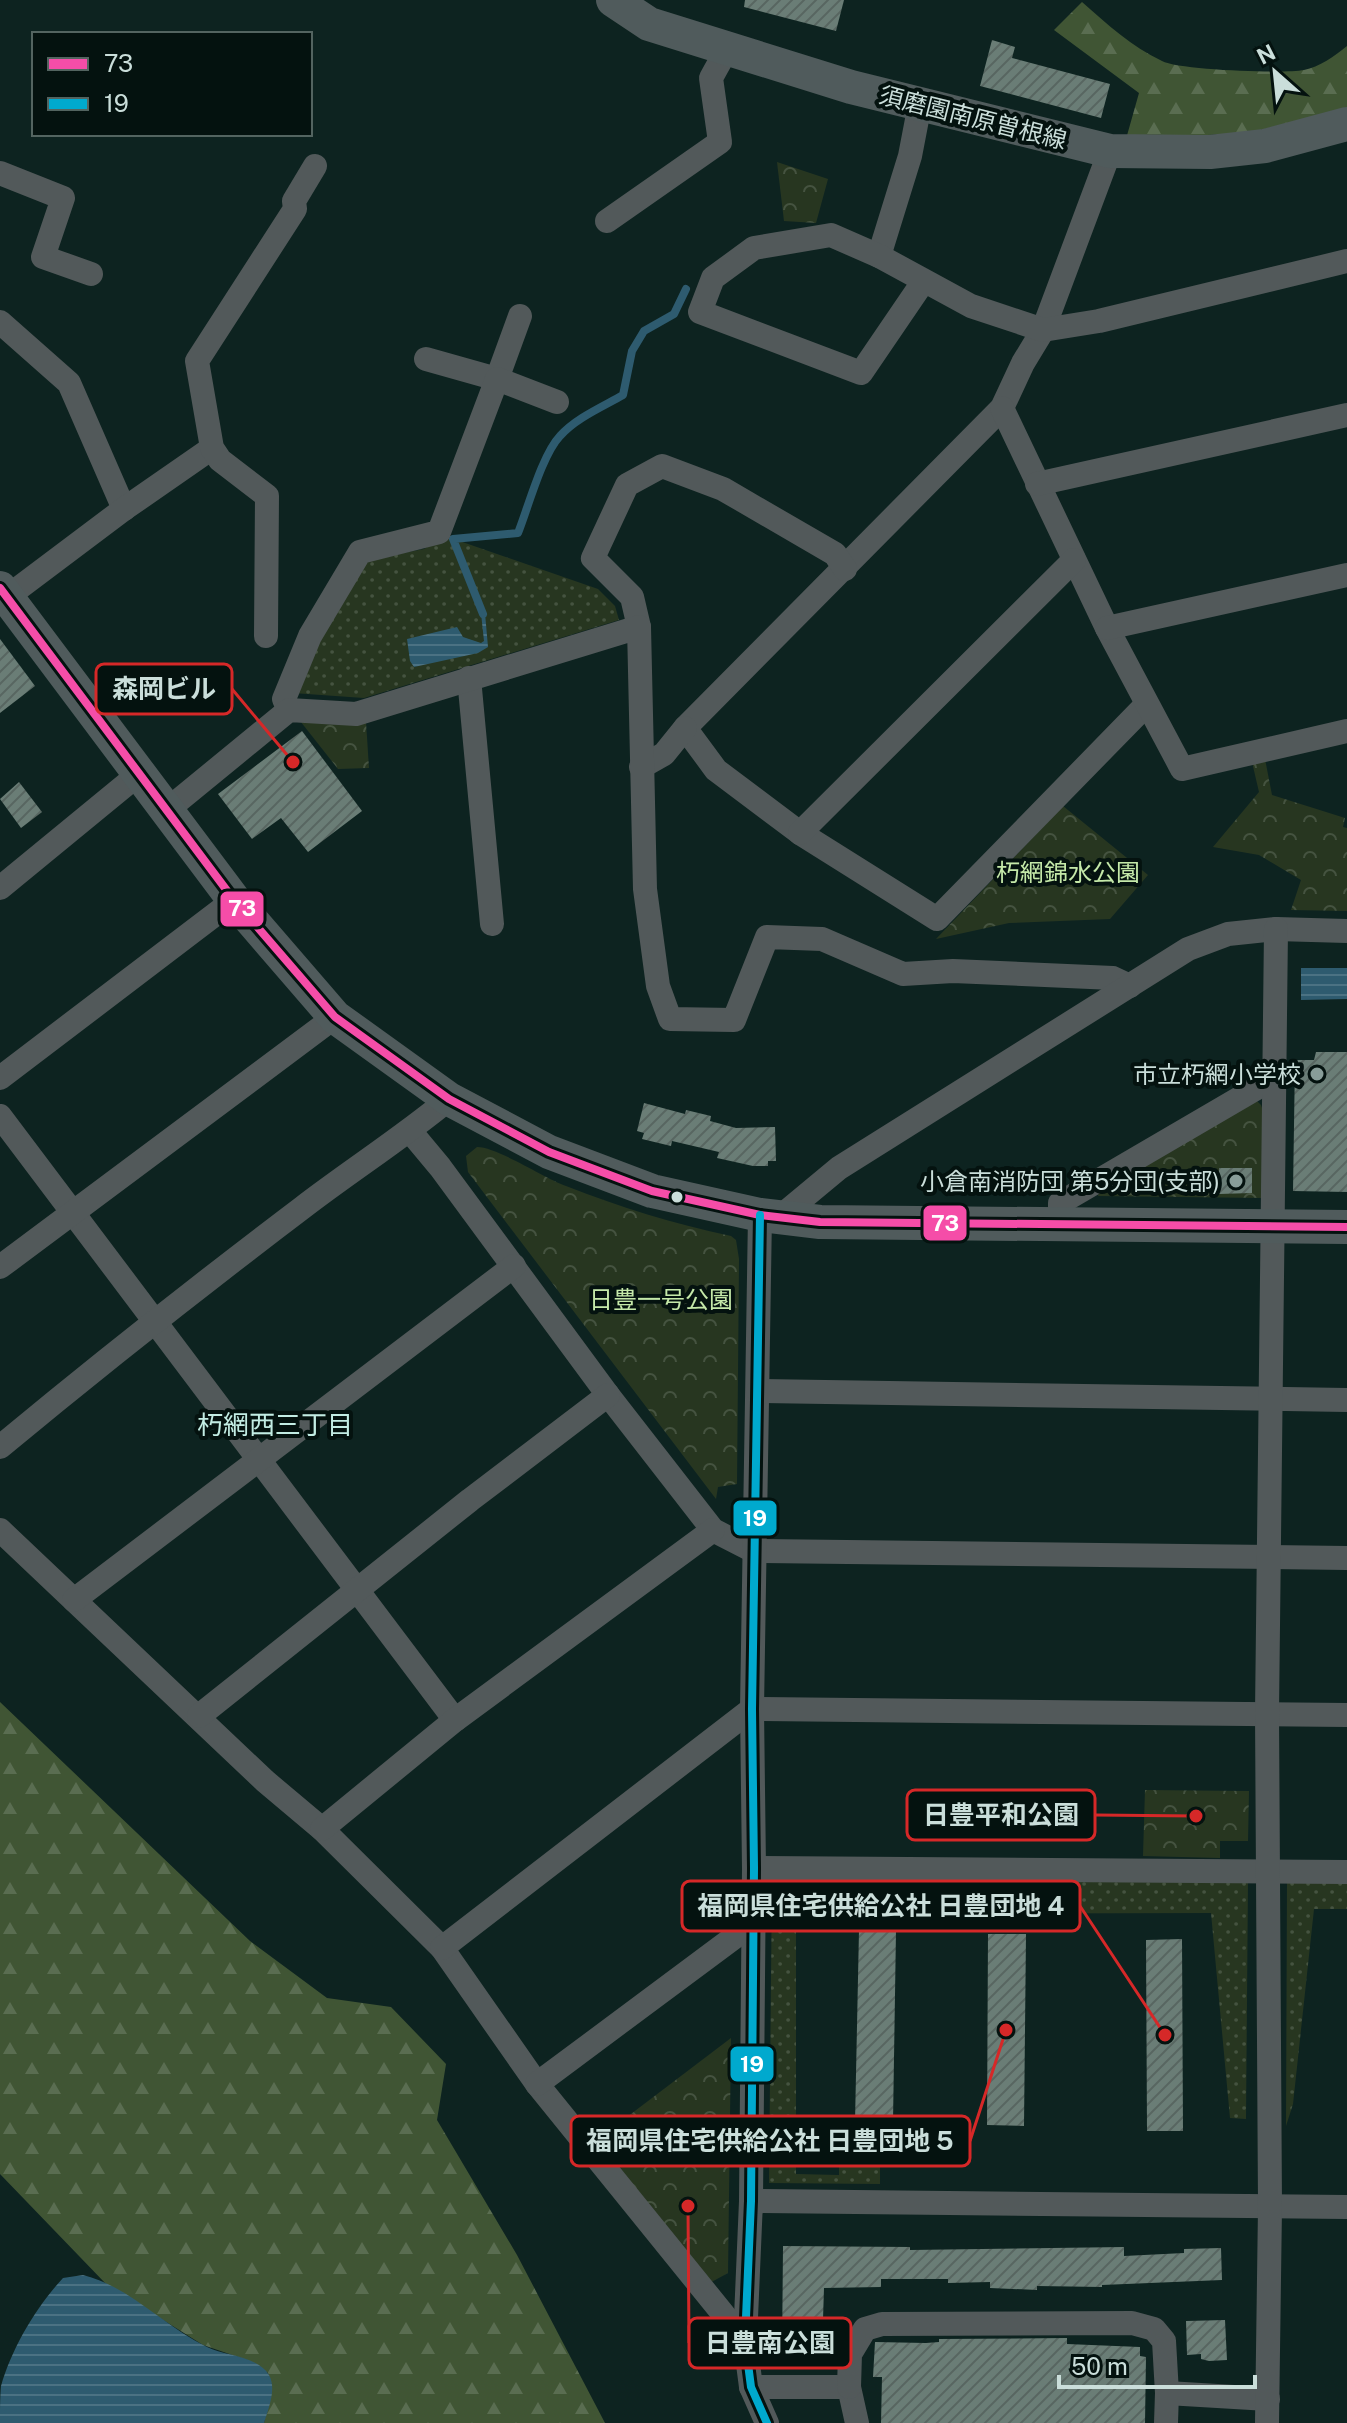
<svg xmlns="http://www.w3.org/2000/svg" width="1347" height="2423" font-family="'Public Sans','Noto Sans JP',sans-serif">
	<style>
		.forest { fill: url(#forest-firs) }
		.park { fill: url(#park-crowns) }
		.garden { fill: url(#garden-dots) }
		.water { fill: url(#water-rules) }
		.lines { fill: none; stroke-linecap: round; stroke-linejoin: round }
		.stream { stroke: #2e5b6f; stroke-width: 8 }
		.building { fill: url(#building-hatch) }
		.street { stroke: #52595a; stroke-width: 24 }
		.secondary { stroke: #505b5c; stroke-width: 34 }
		.bus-1-casing { stroke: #04120f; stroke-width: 14 }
		.bus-2-casing { stroke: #04120f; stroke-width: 14 }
		.bus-1 { stroke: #f54da8; stroke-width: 8 }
		.bus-2 { stroke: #00a9ce; stroke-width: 8 }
		.poi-dot { fill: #889d99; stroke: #04120f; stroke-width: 3 }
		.bus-dot { fill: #cadeda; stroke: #04120f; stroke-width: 3 }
		.labels { text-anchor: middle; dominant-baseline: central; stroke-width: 8; stroke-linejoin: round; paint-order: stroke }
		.street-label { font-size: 24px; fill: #cadeda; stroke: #04120f }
		.park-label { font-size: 24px; fill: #c5e9a9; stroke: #04120f }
		.poi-label { font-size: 24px; fill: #cadeda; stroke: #04120f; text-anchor: end }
		.neighbourhood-label { font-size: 26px; fill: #c2ece3; stroke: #04120f }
		.leader { fill: none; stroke: #d62828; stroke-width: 3 }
		.callout-dot { fill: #d62828; stroke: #04120f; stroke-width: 3 }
		.callout { fill: #04120f; stroke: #d62828; stroke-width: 3 }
		.callout-label { font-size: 26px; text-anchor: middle; font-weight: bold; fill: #cadeda }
		.line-badge { stroke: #04120f; stroke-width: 3 }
		.badge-label { font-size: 22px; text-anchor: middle; font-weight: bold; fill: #fff }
	</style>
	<defs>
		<pattern id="forest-firs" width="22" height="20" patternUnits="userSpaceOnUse" patternTransform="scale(2)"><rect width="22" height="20" fill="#405534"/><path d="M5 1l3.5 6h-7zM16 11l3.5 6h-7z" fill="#5a6d51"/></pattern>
		<pattern id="park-crowns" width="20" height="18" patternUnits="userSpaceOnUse" patternTransform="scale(2)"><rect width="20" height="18" fill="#273620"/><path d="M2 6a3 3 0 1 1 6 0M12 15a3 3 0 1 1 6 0" fill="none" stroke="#455340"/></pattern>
		<pattern id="garden-dots" width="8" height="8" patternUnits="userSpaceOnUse" patternTransform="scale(2)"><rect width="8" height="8" fill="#273620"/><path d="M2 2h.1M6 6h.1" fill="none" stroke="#455340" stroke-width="1.8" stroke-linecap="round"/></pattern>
		<pattern id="water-rules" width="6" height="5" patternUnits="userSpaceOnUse" patternTransform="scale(2)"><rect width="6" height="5" fill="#2e5b6f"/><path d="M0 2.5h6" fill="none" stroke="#4b7283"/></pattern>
		<pattern id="building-hatch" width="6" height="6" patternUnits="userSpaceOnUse" patternTransform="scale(2)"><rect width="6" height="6" fill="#6a7d76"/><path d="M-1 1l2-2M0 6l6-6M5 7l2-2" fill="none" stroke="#586661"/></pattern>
	</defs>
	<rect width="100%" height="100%" fill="#0d2320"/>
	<g class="forest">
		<path d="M 1082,2 C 1107,24 1132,47 1162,61 C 1178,70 1284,74 1304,70 C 1319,67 1335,56 1347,46 L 1347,109 L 1248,133 L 1126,139 L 1139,93 L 1054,30 Z"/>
		<path d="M 0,1702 L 250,1941 L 327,1998 L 391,2007 L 446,2064 L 437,2120 L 517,2255 L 605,2423 L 264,2423 L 272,2386 L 268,2373 L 247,2360 L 203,2345 L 106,2284 L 0,2174 Z"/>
	</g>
	<g class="park">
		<path d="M 777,162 L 828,179 L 816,223 L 784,221 Z"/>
		<path d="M 297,717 L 366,722 L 369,768 L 338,769 Z"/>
		<path d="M 1265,759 L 1272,795 L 1345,818 L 1343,827 L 1347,828 L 1347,911 L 1291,910 L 1301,880 L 1259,855 L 1213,847 L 1259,792 L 1252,762 Z"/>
		<path d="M 1063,806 L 1148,875 L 1110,919 L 1009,923 L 936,939 Z"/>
		<path d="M 1256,1100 L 1261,1105 L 1263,1111 L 1262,1198 L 1098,1196 L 1099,1193 Z"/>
		<path d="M 477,1147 C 497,1147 544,1178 566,1186 C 620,1207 674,1224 731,1236 L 736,1240 L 739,1259 L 737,1484 L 718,1487 L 716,1499 L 468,1172 L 466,1156 Z"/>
		<path d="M 1145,1790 L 1249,1791 L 1248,1841 L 1220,1841 L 1220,1858 L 1143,1856 Z"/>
		<path d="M 731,2038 L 728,2273 L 706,2285 L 598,2139 Z"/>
	</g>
	<g class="garden">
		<path d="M 445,536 L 598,589 L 615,606 L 619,620 L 364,698 L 293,693 L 362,561 L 424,549 Z"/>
		<path d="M 772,1878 L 1248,1879 L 1246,2119 L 1230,2118 L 1211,1913 L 796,1914 L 796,2174 L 839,2175 L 839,2163 L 872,2162 L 880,2166 L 880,2184 L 769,2183 Z"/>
		<path d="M 1287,1883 L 1347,1883 L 1347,1909 L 1314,1909 L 1293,2104 L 1286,2126 Z"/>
	</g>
	<g class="water">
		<path d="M 481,613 L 485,613 L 488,647 L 478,653 L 414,667 L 410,661 L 407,639 L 457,627 L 463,637 L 481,643 L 484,641 Z"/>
		<path d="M 1301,968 L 1347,968 L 1347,999 L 1301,1000 Z"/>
		<path d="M 83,2275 C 129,2286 165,2327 207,2347 C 225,2356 258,2356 269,2375 C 277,2389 268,2409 264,2423 L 0,2423 C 0,2411 0,2397 1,2386 C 12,2348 36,2307 63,2278 Z"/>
	</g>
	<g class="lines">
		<path class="stream" d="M 483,614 L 453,539 L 518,533 C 528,508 542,455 560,436 C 576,418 602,407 623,395 L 632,351 L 644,331 L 674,314 L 686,289"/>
	</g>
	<g class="building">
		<path d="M 745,0 L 844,0 L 836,31 L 744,7 Z"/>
		<path d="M 992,40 L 1015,47 L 1012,58 L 1110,84 L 1101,118 L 980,86 Z"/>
		<path d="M 0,639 L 35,686 L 0,713 Z"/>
		<path d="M 302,731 L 362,811 L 308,852 L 281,818 L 252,839 L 218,794 Z"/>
		<path d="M 19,782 L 42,812 L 21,828 L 0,799 Z"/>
		<path d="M 1316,1052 L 1347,1052 L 1347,1192 L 1293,1191 L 1295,1060 L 1314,1060 Z"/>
		<path d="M 644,1103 L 685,1114 L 686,1110 L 711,1116 L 710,1121 L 736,1128 L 775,1127 L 776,1161 L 768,1161 L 768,1166 L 753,1166 L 717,1158 L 719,1152 L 672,1141 L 671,1146 L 642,1139 L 644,1133 L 637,1131 Z"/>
		<path d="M 1219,1168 L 1252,1168 L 1252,1193 L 1219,1194 Z"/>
		<path d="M 859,1930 L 896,1931 L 893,2122 L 855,2122 Z"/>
		<path d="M 988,1934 L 1026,1934 L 1024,2126 L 987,2125 Z"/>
		<path d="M 1182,1939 L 1183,2131 L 1147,2131 L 1146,1940 Z"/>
		<path d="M 783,2246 L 910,2247 L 910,2250 L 1124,2247 L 1124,2256 L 1184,2253 L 1184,2249 L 1221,2248 L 1222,2280 L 1102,2285 L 1102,2287 L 1037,2286 L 1037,2290 L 990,2288 L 990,2282 L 948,2283 L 948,2279 L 881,2279 L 881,2287 L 824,2288 L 822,2351 L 782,2354 Z"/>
		<path d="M 1225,2320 L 1227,2360 L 1209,2361 L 1201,2359 L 1201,2354 L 1187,2355 L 1186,2321 Z"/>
		<path d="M 1067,2338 L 1067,2344 L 1140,2347 L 1140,2356 L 1146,2357 L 1145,2423 L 881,2423 L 882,2377 L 873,2377 L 875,2342 L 926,2343 L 939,2342 L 939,2339 Z"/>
	</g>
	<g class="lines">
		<g class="street">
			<path d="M 1110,151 L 1043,330 L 1023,363 L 1002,408 L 685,728 L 716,770 L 800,833 L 937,919 L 1146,705"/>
			<path d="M 0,173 L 63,198 L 43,257 L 91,274"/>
			<path d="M 607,221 L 720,142 L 711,78 L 727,49"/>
			<path d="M 879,256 L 910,156 L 920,104"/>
			<path d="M 923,282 L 861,373 L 700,312 L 713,278 L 754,248 L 831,235 L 879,256 L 971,306 L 1043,330 L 1099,321 L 1347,261"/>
			<path d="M 0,322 L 69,383 L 124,509"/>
			<path d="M 426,359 L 497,379 L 520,316"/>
			<path d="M 1002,408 L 1107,628 L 1182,769 L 1347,731"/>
			<path d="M 1037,484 L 1347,415"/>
			<path d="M 7,597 L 124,509 L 212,448"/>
			<path d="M 639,627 L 632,597 L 593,558 L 627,485 L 662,466 L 723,489 L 835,554 L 845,569"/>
			<path d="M 1107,628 L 1347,575"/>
			<path d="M 266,636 L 267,496 L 220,460 L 212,448 L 197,361 L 295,209 L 294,201 L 315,166"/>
			<path d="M 469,678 L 492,924"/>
			<path d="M 289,710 L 284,699 L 310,636 L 360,552 L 439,532 L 497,379 L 557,402"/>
			<path d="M 641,767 L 664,754 L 685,728"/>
			<path d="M 167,810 L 289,710 L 356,714 L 639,627 L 645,889 L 658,986 L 670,1019 L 734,1020 L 767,937 L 822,939 L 903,974 L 953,971 L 1113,978 L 1130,986"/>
			<path d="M 800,833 L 1074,560"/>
			<path d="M 0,888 L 140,773"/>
			<path d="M 0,1078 L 234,900"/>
			<path d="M 0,1116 L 455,1720"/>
			<path d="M 410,1131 L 440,1167 L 608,1395 L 713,1530 L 754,1551 L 1347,1558"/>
			<path d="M 760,1215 L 752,1709 L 754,1868 L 751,2201 L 745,2341 L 751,2387 L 767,2423"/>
			<path d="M 780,1217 L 839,1168 L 1188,949 L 1228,934 L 1276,929 L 1347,931"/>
			<path d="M 1060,1223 L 1060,1203 L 1274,1078"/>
			<path d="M 0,1267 L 335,1017"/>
			<path d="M 758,1391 L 1347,1400"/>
			<path d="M 0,1447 C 99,1365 199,1286 302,1208 C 350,1171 402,1138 449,1099"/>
			<path d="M 0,1530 L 265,1781 L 322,1829 L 442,1948 L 537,2084 L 745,2341"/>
			<path d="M 74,1600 L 514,1266"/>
			<path d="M 199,1716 L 470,1500 L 608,1395"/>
			<path d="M 322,1829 L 455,1720 L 713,1530"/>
			<path d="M 754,1868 L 1347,1872"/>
			<path d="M 442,1948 L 752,1709 L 1347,1715"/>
			<path d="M 537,2084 L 752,1924"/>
			<path d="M 751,2201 L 1347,2207"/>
			<path d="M 751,2387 L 849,2387 L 857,2423"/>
			<path d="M 849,2387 L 850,2354 L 865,2329 L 882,2324 L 1132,2323 L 1154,2329 L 1164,2341 L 1167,2393"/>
			<path d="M 1166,2423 L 1167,2393 L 1268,2399"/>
			<path d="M 1267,2423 L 1270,2207 L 1267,1713 L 1276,929"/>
		</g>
		<g class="secondary">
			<path d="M 613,0 L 649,24 L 851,87 L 1110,151 L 1210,152 L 1265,146 L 1347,124"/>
			<path d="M 0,588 L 234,900 L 335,1017 L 449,1099 L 549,1152 L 652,1191 L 760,1215 L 820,1222 L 1347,1227"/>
		</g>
		<g class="bus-1-casing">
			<path id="bus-1" d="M 0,588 L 234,900 L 335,1017 L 449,1099 L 549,1152 L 652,1191 L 760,1215 L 820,1222 L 1347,1227"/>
		</g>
		<g class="bus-2-casing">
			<path id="bus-2" d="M 760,1215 L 752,1709 L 754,1868 L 751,2201 L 745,2341 L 751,2387 L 767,2423"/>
		</g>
		<use href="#bus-1" class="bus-1"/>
		<use href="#bus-2" class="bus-2"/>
	</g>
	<g class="poi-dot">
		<circle cx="1317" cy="1074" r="8"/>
		<circle cx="1236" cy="1181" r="8"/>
	</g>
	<circle class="bus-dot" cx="677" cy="1197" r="7"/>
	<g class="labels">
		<g class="street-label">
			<text transform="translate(973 117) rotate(14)">須磨園南原曽根線</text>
		</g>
		<g class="park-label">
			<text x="1068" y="872">朽網錦水公園</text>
			<text x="661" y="1299">日豊一号公園</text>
		</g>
		<g class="poi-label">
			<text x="1301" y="1074">市立朽網小学校</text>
			<text x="1220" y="1181">小倉南消防団 第5分団(支部)</text>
		</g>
		<g class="neighbourhood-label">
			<text x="275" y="1424">朽網西三丁目</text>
		</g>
	</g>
	<path class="leader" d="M293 762L232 689M1196 1816L1095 1815M1165 2035L1080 1906M1006 2030L970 2141M688 2206L689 2343"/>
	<g class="callout-dot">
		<circle cx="293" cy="762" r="8"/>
		<circle cx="1196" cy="1816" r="8"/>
		<circle cx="1165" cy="2035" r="8"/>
		<circle cx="1006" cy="2030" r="8"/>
		<circle cx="688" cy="2206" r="8"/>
	</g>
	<g class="callout">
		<rect x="96" y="664" width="136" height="50" rx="8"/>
		<rect x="907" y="1790" width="188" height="50" rx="8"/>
		<rect x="682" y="1881" width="398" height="50" rx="8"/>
		<rect x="571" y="2116" width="399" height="50" rx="8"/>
		<rect x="689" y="2318" width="162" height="50" rx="8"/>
	</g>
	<g class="callout-label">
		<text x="164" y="698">森岡ビル</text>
		<text x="1001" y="1824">日豊平和公園</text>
		<text x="881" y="1915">福岡県住宅供給公社 日豊団地 4</text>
		<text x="770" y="2150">福岡県住宅供給公社 日豊団地 5</text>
		<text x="770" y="2352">日豊南公園</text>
	</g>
	<g class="line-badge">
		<rect x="219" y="890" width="46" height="38" rx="8" fill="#f54da8"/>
		<rect x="922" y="1204" width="46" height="38" rx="8" fill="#f54da8"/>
		<rect x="732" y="1499" width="46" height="38" rx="8" fill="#00a9ce"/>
		<rect x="729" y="2045" width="46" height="38" rx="8" fill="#00a9ce"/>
	</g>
	<g class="badge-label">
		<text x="242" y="916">73</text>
		<text x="945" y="1231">73</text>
		<text x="755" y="1526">19</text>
		<text x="752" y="2072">19</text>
	</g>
	<rect x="32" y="32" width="280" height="104" fill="#04120f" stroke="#536460" stroke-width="2"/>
	<rect x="48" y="58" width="40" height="12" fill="#f54da8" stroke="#536460" stroke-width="2"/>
	<text x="104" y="72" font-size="24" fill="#cadeda">73</text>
	<rect x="48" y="98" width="40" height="12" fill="#00a9ce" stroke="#536460" stroke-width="2"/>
	<text x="104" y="112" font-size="24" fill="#cadeda">19</text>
	<g transform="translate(1275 72) rotate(333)" stroke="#04120f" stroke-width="6" paint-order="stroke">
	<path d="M0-6L14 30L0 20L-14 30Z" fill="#cadeda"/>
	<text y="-12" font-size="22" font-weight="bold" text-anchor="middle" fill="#cadeda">N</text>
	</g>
	<path d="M1059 2375v12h196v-12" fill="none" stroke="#cadeda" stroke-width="4"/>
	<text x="1071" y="2375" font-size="24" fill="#cadeda" stroke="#04120f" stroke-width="6" paint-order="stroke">50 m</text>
</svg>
